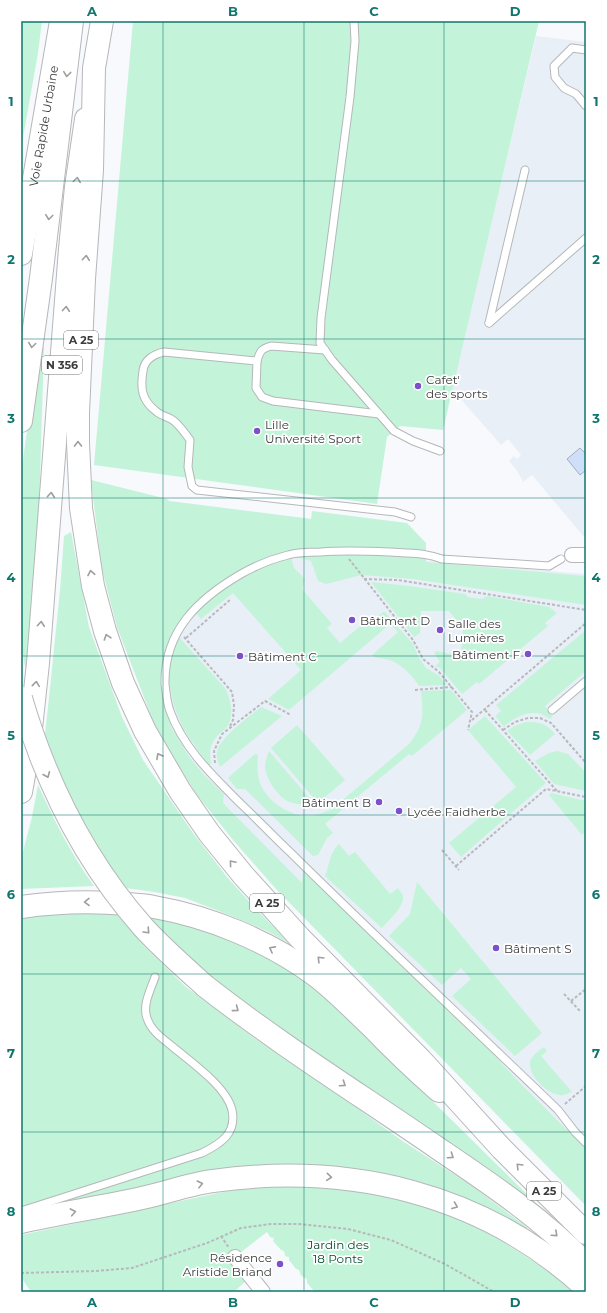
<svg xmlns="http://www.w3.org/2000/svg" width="607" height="1313" font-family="Montserrat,sans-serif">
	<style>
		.built { fill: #e8eff7 }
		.green { fill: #c3f4d9 }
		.water { fill: #cfdff9; stroke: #a3aec1 }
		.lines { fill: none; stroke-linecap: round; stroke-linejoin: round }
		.service-casing { stroke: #b5b7b9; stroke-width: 9 }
		.minor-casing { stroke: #b5b7b9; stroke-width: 16 }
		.trunk-casing { stroke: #b5b7b9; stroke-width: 24 }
		.motorway-casing { stroke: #b5b7b9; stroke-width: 24 }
		.path { stroke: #b8b9bb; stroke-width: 2; stroke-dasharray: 3 2; stroke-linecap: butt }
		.service { stroke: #fff; stroke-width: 7 }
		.minor { stroke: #fff; stroke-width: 14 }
		.trunk { stroke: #fff; stroke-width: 22 }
		.motorway { stroke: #fff; stroke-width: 22 }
		.motorway-bridge-casing { stroke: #b5b7b9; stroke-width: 24; stroke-linecap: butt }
		.motorway-bridge { stroke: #fff; stroke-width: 22 }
		.oneway { stroke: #9e9e9e }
		.grid { fill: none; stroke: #0f766e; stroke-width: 1; stroke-opacity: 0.55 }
		.poi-dot { fill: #7b50c9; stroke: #fff; stroke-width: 1.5 }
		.labels { text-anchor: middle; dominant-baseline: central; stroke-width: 3.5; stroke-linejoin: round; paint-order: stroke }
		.shield { fill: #fff; stroke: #767677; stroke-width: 1 }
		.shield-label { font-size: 11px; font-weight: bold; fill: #3c3c3d }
		.street-label { font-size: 12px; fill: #3c3c3d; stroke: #fff }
		.poi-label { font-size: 12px; fill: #3c3c3d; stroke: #fff; text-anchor: start }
		.park-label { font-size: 12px; fill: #094c31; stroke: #fff }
		.neatline { fill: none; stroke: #0f766e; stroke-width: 1.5 }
		.grid-label { font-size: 13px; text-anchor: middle; font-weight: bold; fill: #0f766e }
	</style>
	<rect width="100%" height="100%" fill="#f8f9fc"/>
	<g class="built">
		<path d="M 536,36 L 586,42 L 586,535 L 584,537 L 532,475 L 523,482 L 518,472 L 509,461 L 514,456 L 517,459 L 521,455 L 508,439 L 501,445 L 452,389 Z"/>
		<path d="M 91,480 L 167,499 L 169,501 L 312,519 L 396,558 L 586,574 L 586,1167 L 200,798 L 152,718 L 117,627 L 102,569 Z"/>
	</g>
	<g class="green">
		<path d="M 21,21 L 42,21 L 38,53 L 21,149 Z"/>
		<path d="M 133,21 L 539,21 L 443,430 L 400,426 L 387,437 L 377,504 L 94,465 Z"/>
		<path d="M 44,347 L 39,510 L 26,673 L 21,643 L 21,473 L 39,348 Z"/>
		<path d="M 91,480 L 167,499 L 169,501 L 311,519 L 312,511 L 407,523 L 426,543 L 426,562 L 586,576 L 586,605 L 413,579 L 361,575 L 326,584 L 318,581 L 311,561 L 291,556 L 294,568 L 305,579 L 302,589 L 332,624 L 327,628 L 340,643 L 370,618 L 373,621 L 383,612 L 385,612 L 413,644 L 418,656 L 426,668 L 438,675 L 447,685 L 419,686 C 412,675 402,665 390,660 C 384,658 376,659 372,655 L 398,632 L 390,624 L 289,710 L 268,699 L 301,670 L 233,593 L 201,619 L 196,613 L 181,629 L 179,637 L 225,688 C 231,699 235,717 226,728 C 222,732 216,736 213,742 C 209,748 210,757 211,764 L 209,766 L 184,730 L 174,706 L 168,677 L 165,677 L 161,690 L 171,727 L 190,758 L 205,776 L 224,794 L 223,803 L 302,883 L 303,869 L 402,967 L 493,1054 L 522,1085 L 586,1149 L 586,1206 L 276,889 L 233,840 L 197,795 L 162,739 L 152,718 L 117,627 L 102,569 Z"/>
		<path d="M 71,532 L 89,627 L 122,717 L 143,760 L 193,833 L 227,877 L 256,909 L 290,944 L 267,931 L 229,915 L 185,898 L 154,892 L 126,888 L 117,878 L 103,857 L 66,794 L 44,742 L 49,698 L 60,590 L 64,536 Z"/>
		<path d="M 371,582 L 409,586 L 465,594 L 468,597 L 482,599 L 487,596 L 549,607 L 557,613 L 545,623 L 548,626 L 479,684 L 477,682 L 462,694 L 440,668 L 435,666 L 440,662 L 434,653 L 436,651 L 461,656 L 463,628 L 449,611 L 421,611 L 420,633 L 414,637 Z"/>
		<path d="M 586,630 L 586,671 L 545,706 L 553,716 L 550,719 C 547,717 544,715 541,714 C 528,710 513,718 504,727 L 495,716 L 501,711 L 496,705 Z"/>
		<path d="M 451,690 L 467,710 L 412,756 L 409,754 L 325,824 L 333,833 L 327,838 L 318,855 L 313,856 L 245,789 L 237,789 L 228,778 L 255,754 L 258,755 C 257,764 257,774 260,783 C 267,801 287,814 305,816 C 315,816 324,813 332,809 L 409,744 C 425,723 423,716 421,691 Z"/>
		<path d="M 261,707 L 282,716 L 220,767 C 218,762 216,757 217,752 C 219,738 250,716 261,707 Z"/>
		<path d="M 485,716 L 546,783 L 461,857 L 449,843 L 516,787 L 468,730 Z"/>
		<path d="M 526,722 C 541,722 545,723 555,734 L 530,755 L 507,731 L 514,726 Z"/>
		<path d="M 297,725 L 345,780 L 318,803 L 271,748 Z"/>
		<path d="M 269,751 L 315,805 C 306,805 296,805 287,801 C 277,795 266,779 265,767 C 265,762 267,756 269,751 Z"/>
		<path d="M 557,751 L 568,754 L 586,773 L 586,791 L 554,784 L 535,761 L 549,753 Z"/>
		<path d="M 38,785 C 54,820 71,854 94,886 L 21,889 L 21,859 L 32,817 Z"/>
		<path d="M 551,793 L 586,801 L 586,831 L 582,835 L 549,795 Z"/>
		<path d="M 339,844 L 349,856 L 355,852 L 390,894 L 398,888 C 399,890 402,893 403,896 C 405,906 388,921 382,928 L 325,876 C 330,864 329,853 339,844 Z"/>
		<path d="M 417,882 L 542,1033 L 515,1056 L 452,996 L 471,979 L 461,968 L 442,985 L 389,936 L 410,914 Z"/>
		<path d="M 113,910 L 144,946 L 186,987 L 254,1038 L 326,1086 L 404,1142 L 469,1184 L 527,1227 L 525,1232 L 467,1202 L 241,1170 L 21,1209 L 21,918 L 45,913 Z"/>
		<path d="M 146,914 L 205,930 L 257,951 L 299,976 L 329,999 L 542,1209 L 541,1212 L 229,993 L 180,952 Z"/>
		<path d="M 544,1047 L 547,1051 L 541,1056 L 572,1092 C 568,1093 563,1096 560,1095 C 547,1094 529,1076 530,1063 C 531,1055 539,1051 544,1047 Z"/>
		<path d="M 315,1186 C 393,1193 462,1213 527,1257 C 543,1267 560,1279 573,1292 L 314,1291 L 307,1283 L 307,1279 C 301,1276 301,1276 299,1270 L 296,1269 L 289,1260 L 289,1257 L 285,1256 L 284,1251 L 281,1250 L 273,1241 L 274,1238 L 270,1237 L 267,1232 L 231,1260 L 247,1280 L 234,1292 L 31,1292 L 23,1280 L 21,1281 L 21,1235 L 218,1193 L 248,1188 Z"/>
	</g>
	<path class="water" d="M 580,448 L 586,454 L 586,470 L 580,475 L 567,459 Z"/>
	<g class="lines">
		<g class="service-casing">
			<g id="service">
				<path d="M 354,21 L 355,41 L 350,97 L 321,318 L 320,343 L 332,360 L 394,431 L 413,441 L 440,451"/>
				<path d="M 586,50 L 572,48 L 554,66 L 555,77 L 564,88 L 576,94 L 586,106"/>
				<path d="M 489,323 L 525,170"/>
				<path d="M 489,323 L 586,238"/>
				<path d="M 257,361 C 260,351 261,349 271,346 L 325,350"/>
				<path d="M 379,414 L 273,401 L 262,397 L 256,388 L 257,361 L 164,352 C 154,354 144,360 143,371 C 140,389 142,401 157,412 C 162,416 169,417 174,421 C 180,426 185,433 190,440 L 188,467 L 192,486 L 197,490 L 395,512 L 411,517"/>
				<path d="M 561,559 L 549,566 L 442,559 C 423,552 411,554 391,552 C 367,551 345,550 321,552 C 310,552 298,552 288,555 C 272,559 255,566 241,574 C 198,599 164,631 165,684 C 166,693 167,703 170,711 C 183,748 214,777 241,804 C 258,820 274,837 291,853 C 379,940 469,1024 558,1110 L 575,1132 L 586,1143"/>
				<path d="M 552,710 L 586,681"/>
				<path d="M 21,1211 L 202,1153 C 220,1144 237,1134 232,1110 C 227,1087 191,1062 173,1047 C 163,1039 151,1031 147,1018 C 142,1005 151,989 155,977"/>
			</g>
		</g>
		<g class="minor-casing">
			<g id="minor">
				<path d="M 572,555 L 586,555"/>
				<path d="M 235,1257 L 263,1292"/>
			</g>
		</g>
		<g class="trunk-casing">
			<g id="trunk">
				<path id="s1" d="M 21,254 L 61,21"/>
				<path d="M 21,792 L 29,747 L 38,663 L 70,249 L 76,187 L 86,119"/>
				<path d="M 21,907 C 56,902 91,901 127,904 C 136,905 145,905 154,907 C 211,917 268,941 315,975 C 335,990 353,1009 371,1026 C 393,1049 415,1070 439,1091"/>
			</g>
		</g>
		<g class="motorway-casing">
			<g id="motorway">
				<path d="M 102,21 L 94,68 L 92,170 L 84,279 L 78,413 L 78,443 L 81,508 L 93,586 L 105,631 L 123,683 L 145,731 L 180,791 L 209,833 L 243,875 L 300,938 L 421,1060 L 502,1149 L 586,1233"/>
				<path d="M 21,421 L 41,278 L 72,21"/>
				<path d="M 205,986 C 279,1044 359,1094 436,1147 C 489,1183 542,1218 586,1264"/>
				<path d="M 21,1222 C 61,1213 102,1207 142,1198 C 166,1193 189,1184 213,1181 C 349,1162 483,1193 586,1288"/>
			</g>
		</g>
		<g class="path">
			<path d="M 349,559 L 413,640 L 423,659 L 439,672 L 472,712 L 468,730"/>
			<path d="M 364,579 L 398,580 L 586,610"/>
			<path d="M 184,637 L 232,692 L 234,705 L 233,720 L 230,726"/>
			<path d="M 186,638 L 231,599"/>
			<path d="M 415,690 L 452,687"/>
			<path d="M 485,710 L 557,791"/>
			<path d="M 472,720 L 586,623"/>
			<path d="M 503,730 L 515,722 L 528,718 L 540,718 L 551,723 L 586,763"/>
			<path d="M 215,763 L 214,751 L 222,734 L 265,701 L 291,715"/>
			<path d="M 442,850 L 459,870"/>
			<path d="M 456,866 L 546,789 L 586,797"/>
			<path d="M 564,994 L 580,1011"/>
			<path d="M 571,1001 L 586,989"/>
			<path d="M 565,1104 L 586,1086"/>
			<path d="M 221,1236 L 229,1248"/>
			<path d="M 21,1273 L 96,1271 L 132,1268 L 207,1243 L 241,1228 L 271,1224 L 299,1224 L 348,1229 L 391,1240 L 445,1264 L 494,1292"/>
		</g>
		<use href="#service" class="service"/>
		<use href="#minor" class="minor"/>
		<use href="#trunk" class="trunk"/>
		<use href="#motorway" class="motorway"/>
		<g class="motorway-bridge-casing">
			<path id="motorway-bridge" d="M 21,698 C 46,784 84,860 143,927 C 162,948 184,967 205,986"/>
		</g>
		<use href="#motorway-bridge" class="motorway-bridge"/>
	</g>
	<defs><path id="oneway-chevron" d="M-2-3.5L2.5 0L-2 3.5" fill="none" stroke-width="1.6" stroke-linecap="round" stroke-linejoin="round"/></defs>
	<g class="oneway">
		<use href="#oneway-chevron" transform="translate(67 74) rotate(97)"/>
		<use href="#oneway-chevron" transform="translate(77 180) rotate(-82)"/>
		<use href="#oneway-chevron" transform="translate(49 217) rotate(97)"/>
		<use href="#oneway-chevron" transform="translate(86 258) rotate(-85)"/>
		<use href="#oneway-chevron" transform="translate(66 309) rotate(-86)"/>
		<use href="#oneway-chevron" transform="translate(32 345) rotate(98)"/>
		<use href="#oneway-chevron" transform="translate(78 444) rotate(-91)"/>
		<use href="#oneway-chevron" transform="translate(51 495) rotate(-85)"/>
		<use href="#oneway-chevron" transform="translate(91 573) rotate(-101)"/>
		<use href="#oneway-chevron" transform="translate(41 624) rotate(-85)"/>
		<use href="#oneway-chevron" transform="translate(107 637) rotate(-108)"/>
		<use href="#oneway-chevron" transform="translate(36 684) rotate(-84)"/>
		<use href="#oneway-chevron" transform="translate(159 756) rotate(-119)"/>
		<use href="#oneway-chevron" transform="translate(47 775) rotate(67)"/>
		<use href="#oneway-chevron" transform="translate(232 863) rotate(-130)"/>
		<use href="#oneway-chevron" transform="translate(87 902) rotate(179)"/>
		<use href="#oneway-chevron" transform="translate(147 931) rotate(47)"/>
		<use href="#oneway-chevron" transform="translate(272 949) rotate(-152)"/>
		<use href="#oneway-chevron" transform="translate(320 959) rotate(-135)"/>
		<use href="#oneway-chevron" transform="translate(236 1009) rotate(37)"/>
		<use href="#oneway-chevron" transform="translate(343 1084) rotate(34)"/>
		<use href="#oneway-chevron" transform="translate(451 1156) rotate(34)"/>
		<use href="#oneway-chevron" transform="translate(519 1166) rotate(-135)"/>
		<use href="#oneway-chevron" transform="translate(329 1177) rotate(5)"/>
		<use href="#oneway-chevron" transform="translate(200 1184) rotate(-14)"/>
		<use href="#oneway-chevron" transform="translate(455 1206) rotate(21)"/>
		<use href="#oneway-chevron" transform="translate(73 1212) rotate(-11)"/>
		<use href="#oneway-chevron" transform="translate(555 1234) rotate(42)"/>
	</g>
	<path class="grid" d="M 163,21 L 163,1292M 304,21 L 304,1292M 444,21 L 444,1292M 21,181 L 586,181M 21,339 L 586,339M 21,498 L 586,498M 21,656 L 586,656M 21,815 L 586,815M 21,974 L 586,974M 21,1132 L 586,1132"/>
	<g class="poi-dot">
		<circle cx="418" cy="386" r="4"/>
		<circle cx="257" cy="431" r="4"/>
		<circle cx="352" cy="620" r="4"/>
		<circle cx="440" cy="630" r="4"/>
		<circle cx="528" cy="654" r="4"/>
		<circle cx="240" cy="656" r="4"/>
		<circle cx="379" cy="802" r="4"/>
		<circle cx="399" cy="811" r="4"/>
		<circle cx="496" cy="948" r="4"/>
		<circle cx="280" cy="1264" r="4"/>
	</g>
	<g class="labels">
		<g class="shield">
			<rect x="64" y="331" width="34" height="18" rx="3"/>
			<rect x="42" y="356" width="40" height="18" rx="3"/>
			<rect x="250" y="894" width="34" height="18" rx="3"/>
			<rect x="527" y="1182" width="34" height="18" rx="3"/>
		</g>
		<g class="shield-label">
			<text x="81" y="340">A 25</text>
			<text x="62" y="365">N 356</text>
			<text x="267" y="903">A 25</text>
			<text x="544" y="1191">A 25</text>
		</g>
		<g class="street-label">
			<text stroke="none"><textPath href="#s1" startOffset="130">Voie Rapide Urbaine</textPath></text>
		</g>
		<g class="poi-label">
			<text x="426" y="379">Cafet'<tspan x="426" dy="14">des sports</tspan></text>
			<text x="265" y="424">Lille<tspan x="265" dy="14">Université Sport</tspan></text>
			<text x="360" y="620">Bâtiment D</text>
			<text x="448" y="623">Salle des<tspan x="448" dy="14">Lumières</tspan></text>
			<text x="520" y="654" text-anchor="end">Bâtiment F</text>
			<text x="248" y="656">Bâtiment C</text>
			<text x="371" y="802" text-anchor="end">Bâtiment B</text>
			<text x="407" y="811">Lycée Faidherbe</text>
			<text x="504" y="948">Bâtiment S</text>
			<text x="272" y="1257" text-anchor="end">Résidence<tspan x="272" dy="14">Aristide Briand</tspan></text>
		</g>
		<g class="park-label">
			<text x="338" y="1244">Jardin des<tspan x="338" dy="14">18 Ponts</tspan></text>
		</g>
	</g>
	<rect width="607" height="1313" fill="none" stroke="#ffffff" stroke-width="44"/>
	<rect x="22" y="22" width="563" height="1269" class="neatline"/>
	<g class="grid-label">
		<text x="92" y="16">A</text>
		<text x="233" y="16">B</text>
		<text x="374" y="16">C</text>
		<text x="515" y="16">D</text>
		<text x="11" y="106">1</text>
		<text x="596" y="106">1</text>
		<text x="11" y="264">2</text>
		<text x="596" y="264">2</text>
		<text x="11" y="423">3</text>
		<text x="596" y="423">3</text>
		<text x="11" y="582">4</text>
		<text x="596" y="582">4</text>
		<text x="11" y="740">5</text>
		<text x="596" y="740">5</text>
		<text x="11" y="899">6</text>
		<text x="596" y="899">6</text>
		<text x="11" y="1058">7</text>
		<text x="596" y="1058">7</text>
		<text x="11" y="1216">8</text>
		<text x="596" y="1216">8</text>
		<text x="92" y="1307">A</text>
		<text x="233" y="1307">B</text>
		<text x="374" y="1307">C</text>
		<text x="515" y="1307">D</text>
	</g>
</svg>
